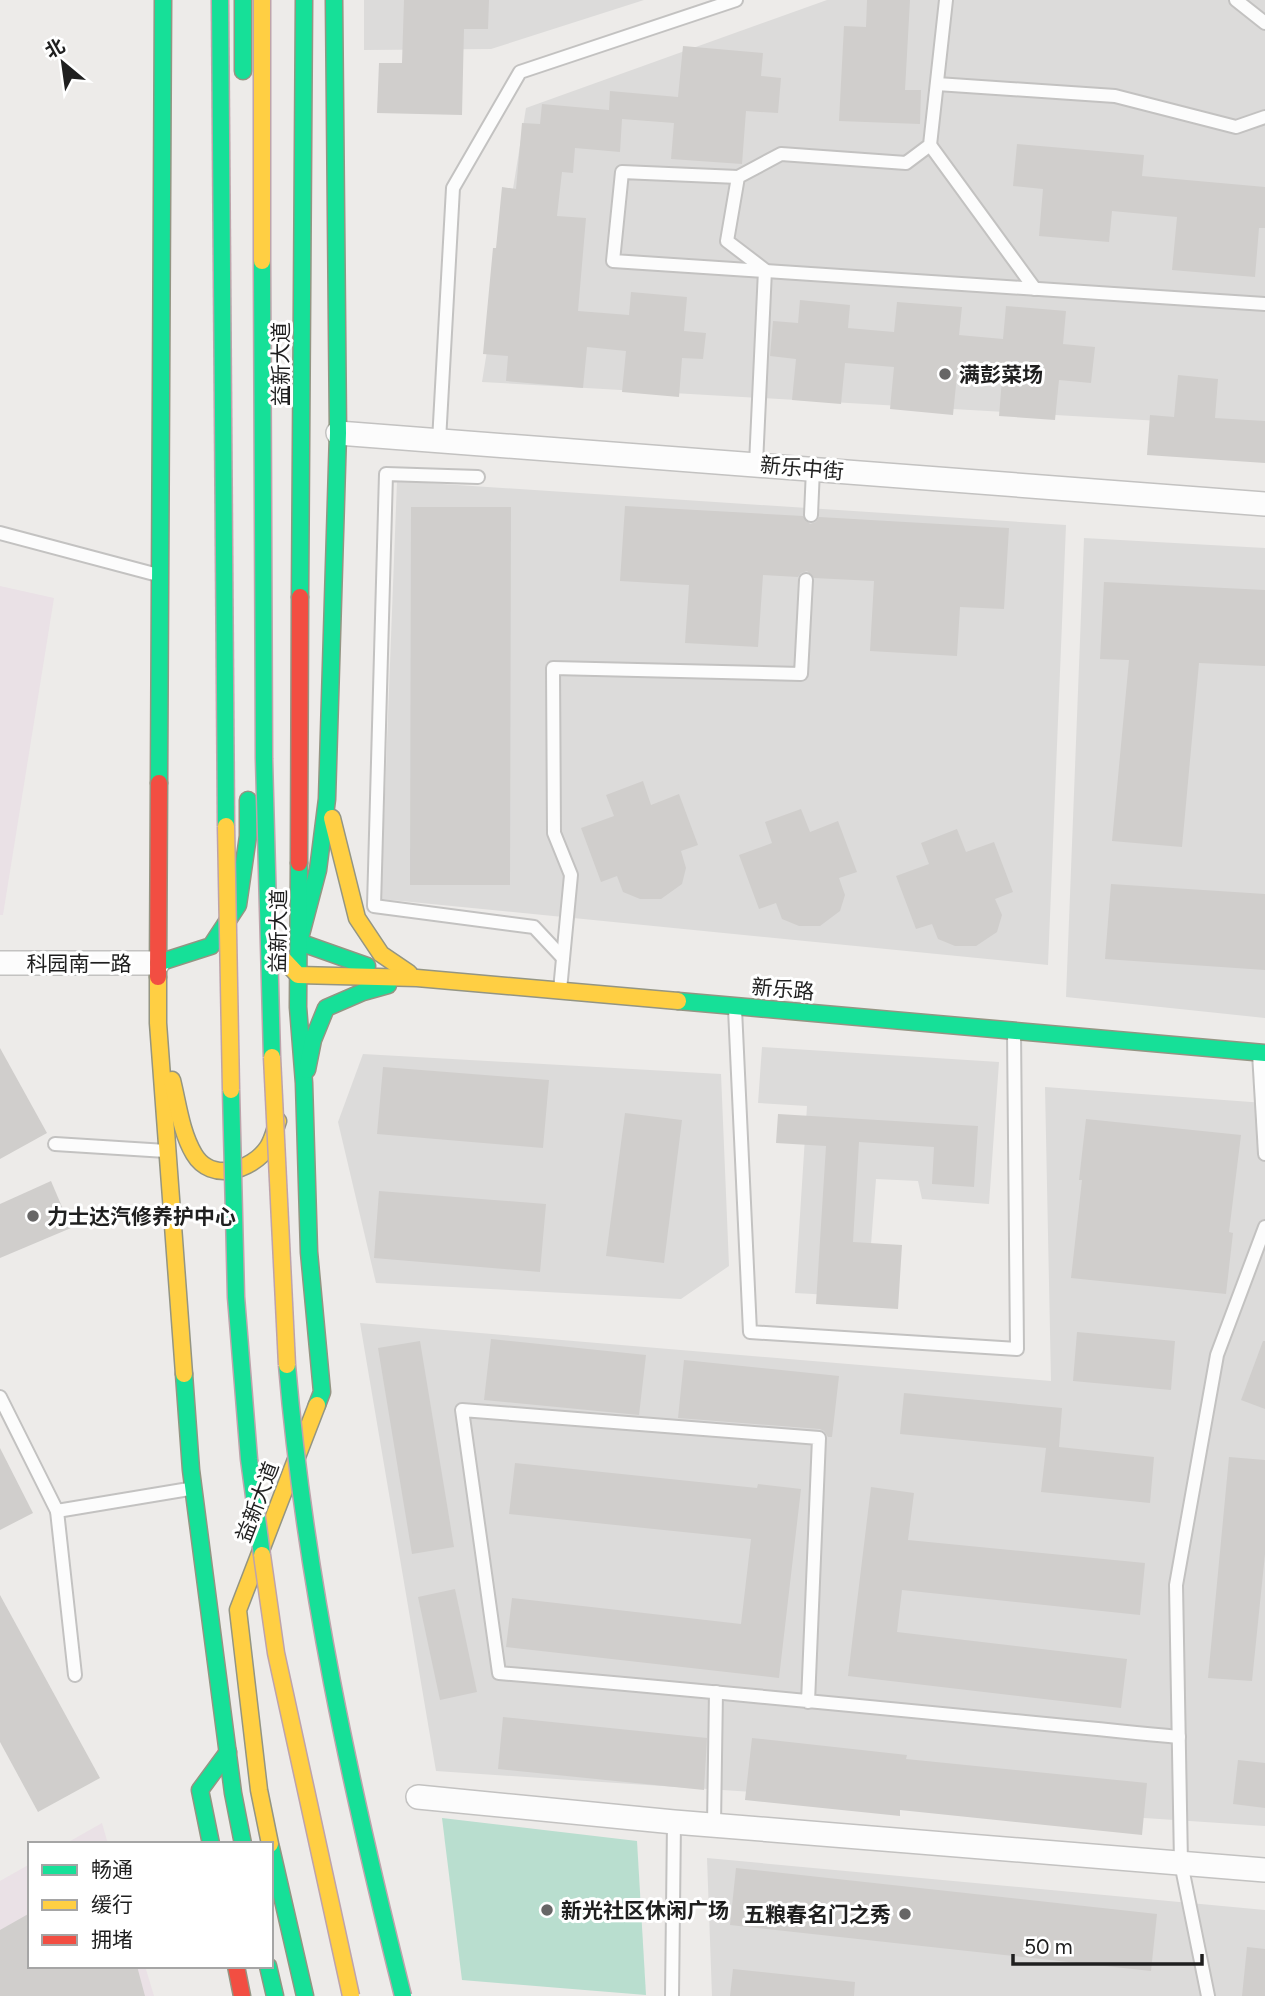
<svg xmlns="http://www.w3.org/2000/svg" width="1265" height="1996" font-family="Figtree,'Noto Sans SC',sans-serif">
	<style>
		.residential { fill: #dcdbda }
		.industrial { fill: #eae1e6 }
		.pitch { fill: #b9decf }
		.building { fill: #d0cecc }
		.lines { fill: none; stroke-linecap: round; stroke-linejoin: round }
		.lane-casing { stroke: #c3c2c1; stroke-width: 16 }
		.street-casing { stroke: #c3c2c1; stroke-width: 26 }
		.fast-casing { stroke: #949583; stroke-width: 19 }
		.slow-casing { stroke: #949583; stroke-width: 19 }
		.jam-casing { stroke: #949583; stroke-width: 19 }
		.lane { stroke: #fcfcfc; stroke-width: 12 }
		.street { stroke: #fcfcfc; stroke-width: 23 }
		.fast { stroke: #16e098; stroke-width: 16 }
		.slow { stroke: #ffcf43; stroke-width: 16 }
		.jam { stroke: #f24e42; stroke-width: 16 }
		.fast-bridge-casing { stroke: #bea3ab; stroke-width: 19; stroke-linecap: butt }
		.slow-bridge-casing { stroke: #bea3ab; stroke-width: 19; stroke-linecap: butt }
		.fast-bridge { stroke: #16e098; stroke-width: 16 }
		.slow-bridge { stroke: #ffcf43; stroke-width: 16 }
		.poi-dot { fill: #676666; stroke: #fff; stroke-width: 2.5 }
		.labels { text-anchor: middle; dominant-baseline: central; stroke-width: 6; stroke-linejoin: round; paint-order: stroke }
		.street-label { font-size: 21px; fill: #1f1f1f; stroke: #fff }
		.poi-label { font-size: 21px; font-weight: bold; fill: #1f1f1f; stroke: #fff; text-anchor: start }
	</style>
	<rect width="100%" height="100%" fill="#edebe9"/>
	<g class="residential">
		<path d="M 364,0 L 644,0 L 491,49 L 364,50 Z"/>
		<path d="M 827,0 L 1265,0 L 1265,427 L 482,382 L 526,108 Z"/>
		<path d="M 397,481 L 1066,525 L 1048,965 L 381,899 Z"/>
		<path d="M 1084,538 L 1265,548 L 1265,1018 L 1066,997 Z"/>
		<path d="M 762,1047 L 999,1062 L 989,1204 L 922,1199 L 918,1181 L 876,1179 L 867,1297 L 795,1293 L 807,1106 L 758,1103 Z"/>
		<path d="M 363,1054 L 721,1074 L 729,1266 L 681,1299 L 376,1283 L 338,1122 Z"/>
		<path d="M 1045,1087 L 1265,1103 L 1265,1826 L 436,1771 L 360,1323 L 1051,1381 Z"/>
		<path d="M 707,1858 L 1265,1910 L 1265,1996 L 712,1996 Z"/>
	</g>
	<g class="industrial">
		<path d="M 0,586 L 54,598 L 3,915 L 0,915 Z"/>
		<path d="M 102,1823 L 108,1844 L 65,1844 Z"/>
		<path d="M 30,1864 L 30,1966 L 145,1966 L 154,1996 L 0,1996 L 0,1881 Z"/>
	</g>
	<path class="pitch" d="M 442,1818 L 637,1841 L 646,1995 L 462,1980 Z"/>
	<g class="building">
		<path d="M 404,0 L 489,0 L 488,29 L 464,29 L 462,115 L 377,113 L 379,63 L 402,63 Z"/>
		<path d="M 867,0 L 910,0 L 905,90 L 921,90 L 920,124 L 839,121 L 844,26 L 866,27 Z"/>
		<path d="M 683,46 L 763,53 L 761,76 L 781,78 L 778,113 L 746,111 L 742,164 L 671,159 L 674,123 L 622,119 L 620,152 L 575,148 L 573,173 L 562,172 L 557,216 L 586,218 L 578,311 L 629,315 L 631,292 L 687,297 L 684,331 L 706,333 L 703,359 L 682,358 L 679,397 L 622,392 L 626,351 L 587,347 L 583,388 L 506,381 L 508,356 L 483,354 L 493,248 L 496,248 L 502,187 L 516,189 L 522,123 L 540,124 L 542,104 L 609,110 L 610,91 L 678,97 Z"/>
		<path d="M 1017,144 L 1144,155 L 1142,176 L 1265,187 L 1265,228 L 1259,228 L 1255,277 L 1172,270 L 1177,217 L 1112,211 L 1109,242 L 1039,236 L 1043,189 L 1013,186 Z"/>
		<path d="M 800,300 L 850,305 L 848,328 L 894,332 L 897,302 L 962,307 L 959,335 L 1003,339 L 1006,306 L 1066,311 L 1063,344 L 1095,347 L 1091,383 L 1059,380 L 1055,420 L 999,416 L 1002,379 L 957,375 L 953,415 L 890,409 L 894,367 L 845,363 L 841,404 L 792,400 L 796,359 L 770,356 L 773,321 L 798,323 Z"/>
		<path d="M 1178,375 L 1218,379 L 1215,418 L 1265,421 L 1265,463 L 1147,455 L 1150,415 L 1174,417 Z"/>
		<path d="M 625,506 L 803,516 L 810,524 L 816,522 L 819,517 L 1009,528 L 1004,609 L 960,607 L 957,656 L 870,651 L 874,581 L 814,578 L 807,571 L 801,573 L 798,577 L 763,575 L 758,647 L 685,643 L 689,585 L 620,581 Z"/>
		<path d="M 411,507 L 511,507 L 510,885 L 410,885 Z"/>
		<path d="M 1104,582 L 1265,590 L 1265,666 L 1199,663 L 1182,847 L 1112,841 L 1129,660 L 1100,659 Z"/>
		<path d="M 643,781 L 651,805 L 679,794 L 698,845 L 681,851 L 686,868 L 682,884 L 661,899 L 640,899 L 623,892 L 617,876 L 601,882 L 581,828 L 614,816 L 606,795 Z"/>
		<path d="M 801,809 L 810,832 L 838,821 L 857,872 L 839,878 L 845,895 L 840,911 L 820,926 L 799,926 L 782,919 L 776,903 L 759,909 L 739,855 L 772,843 L 765,822 Z"/>
		<path d="M 957,829 L 966,852 L 994,842 L 1013,892 L 995,899 L 1002,915 L 997,932 L 976,946 L 955,946 L 938,939 L 932,924 L 916,929 L 896,876 L 929,864 L 921,843 Z"/>
		<path d="M 1111,884 L 1265,894 L 1265,970 L 1105,959 Z"/>
		<path d="M 0,1048 L 47,1133 L 0,1159 Z"/>
		<path d="M 383,1067 L 549,1080 L 543,1148 L 377,1134 Z"/>
		<path d="M 625,1113 L 682,1120 L 664,1263 L 606,1256 Z"/>
		<path d="M 778,1114 L 978,1126 L 974,1187 L 932,1184 L 934,1147 L 859,1142 L 853,1242 L 902,1245 L 898,1309 L 816,1304 L 826,1146 L 776,1143 Z"/>
		<path d="M 1086,1119 L 1241,1135 L 1229,1232 L 1233,1233 L 1226,1294 L 1071,1278 L 1082,1180 L 1079,1180 Z"/>
		<path d="M 51,1181 L 71,1228 L 0,1258 L 0,1204 Z"/>
		<path d="M 379,1191 L 546,1204 L 540,1272 L 374,1258 Z"/>
		<path d="M 1077,1332 L 1175,1341 L 1171,1390 L 1073,1381 Z"/>
		<path d="M 491,1339 L 646,1355 L 639,1415 L 484,1400 Z"/>
		<path d="M 420,1341 L 454,1547 L 412,1554 L 378,1348 Z"/>
		<path d="M 1263,1341 L 1265,1341 L 1265,1409 L 1241,1400 Z"/>
		<path d="M 684,1360 L 839,1376 L 832,1437 L 828,1437 L 824,1431 L 820,1429 L 678,1418 Z"/>
		<path d="M 904,1393 L 1062,1408 L 1059,1447 L 1154,1457 L 1150,1503 L 1041,1492 L 1046,1448 L 900,1434 Z"/>
		<path d="M 0,1448 L 33,1513 L 0,1530 Z"/>
		<path d="M 1229,1457 L 1265,1460 L 1265,1554 L 1252,1681 L 1208,1678 Z"/>
		<path d="M 515,1463 L 757,1488 L 758,1484 L 801,1489 L 779,1678 L 506,1647 L 512,1598 L 741,1624 L 751,1539 L 509,1514 Z"/>
		<path d="M 871,1487 L 914,1493 L 908,1540 L 1145,1563 L 1140,1615 L 902,1590 L 897,1632 L 1127,1659 L 1121,1708 L 848,1676 Z"/>
		<path d="M 455,1589 L 477,1692 L 440,1700 L 418,1597 Z"/>
		<path d="M 0,1595 L 100,1778 L 38,1812 L 0,1742 Z"/>
		<path d="M 503,1717 L 707,1738 L 704,1790 L 498,1769 Z"/>
		<path d="M 752,1738 L 907,1755 L 906,1759 L 1147,1783 L 1142,1835 L 900,1810 L 900,1816 L 745,1800 Z"/>
		<path d="M 1238,1760 L 1265,1763 L 1265,1808 L 1233,1804 Z"/>
		<path d="M 736,1868 L 1157,1914 L 1151,1971 L 730,1925 Z"/>
		<path d="M 30,1913 L 30,1966 L 137,1966 L 145,1996 L 0,1996 L 0,1930 Z"/>
		<path d="M 1247,1947 L 1265,1949 L 1265,1996 L 1242,1996 Z"/>
		<path d="M 733,1969 L 855,1982 L 854,1996 L 730,1996 Z"/>
	</g>
	<g class="lines">
		<g class="lane-casing">
			<g id="lane">
				<path d="M 1236,0 L 1265,23"/>
				<path d="M 937,84 L 1115,96 L 1236,127 L 1265,117"/>
				<path d="M 930,145 L 1035,289"/>
				<path d="M 738,177 L 622,172 L 613,261 L 1265,304"/>
				<path d="M 439,441 L 453,188 L 520,72 L 736,0"/>
				<path d="M 756,464 L 765,270 L 727,241 L 738,177 L 781,154 L 906,163 L 930,145 L 946,0"/>
				<path d="M 478,477 L 386,474 L 374,906 L 534,927 L 563,958"/>
				<path d="M 811,515 L 813,469"/>
				<path d="M 0,533 L 158,575"/>
				<path d="M 560,990 L 571,875 L 554,833 L 553,668 L 801,674 L 806,580"/>
				<path d="M 735,1009 L 750,1332 L 1017,1349 L 1014,1031"/>
				<path d="M 1259,1053 L 1265,1154"/>
				<path d="M 55,1144 L 166,1151"/>
				<path d="M 0,1397 L 57,1511 L 189,1489"/>
				<path d="M 57,1511 L 75,1675"/>
				<path d="M 808,1702 L 819,1438 L 462,1410 L 499,1673 C 726,1692 952,1715 1179,1737"/>
				<path d="M 714,1824 L 716,1692"/>
				<path d="M 672,1996 L 674,1822"/>
				<path d="M 1208,1996 L 1181,1863 L 1176,1585 L 1217,1355 L 1265,1227"/>
			</g>
		</g>
		<g class="street-casing">
			<g id="street">
				<path d="M 338,433 L 1265,504"/>
				<path d="M 0,963 L 158,963"/>
				<path d="M 418,1797 L 674,1822 L 1265,1870"/>
			</g>
		</g>
		<g class="fast-casing">
			<g id="fast">
				<path d="M 243,0 L 243,71"/>
				<path d="M 334,0 L 338,433 L 327,799 L 318,870 L 299,942 L 367,966"/>
				<path d="M 300,597 L 304,0"/>
				<path d="M 159,783 L 163,0"/>
				<path d="M 299,863 L 298,1007 L 304,1083 L 309,1252 L 322,1392 L 317,1405"/>
				<path d="M 158,963 L 211,946 L 238,905 L 248,836 L 248,800"/>
				<path d="M 678,1001 L 1265,1053"/>
				<path d="M 307,1070 L 313,1040 L 326,1008 L 363,992 L 388,985"/>
				<path d="M 184,1374 L 191,1470 L 233,1793 L 243,1844"/>
				<path d="M 211,1844 L 200,1790 L 228,1752"/>
				<path d="M 271,1848 L 305,1996"/>
				<path d="M 268,1966 L 275,1996"/>
			</g>
		</g>
		<g class="slow-casing">
			<g id="slow">
				<path d="M 332,818 L 357,918 L 381,954 L 409,973"/>
				<path d="M 281,957 L 298,975 L 417,978 L 678,1001"/>
				<path d="M 158,977 L 158,1023 L 184,1374"/>
				<path d="M 172,1080 C 178,1104 181,1132 194,1154 C 211,1183 252,1171 268,1147 C 273,1139 275,1129 278,1121"/>
				<path d="M 270,1844 L 259,1790 L 238,1610 L 317,1405"/>
			</g>
		</g>
		<g class="jam-casing">
			<g id="jam">
				<path d="M 299,863 L 300,597"/>
				<path d="M 158,977 L 159,783"/>
				<path d="M 236,1966 L 242,1996"/>
			</g>
		</g>
		<use href="#lane" class="lane"/>
		<use href="#street" class="street"/>
		<use href="#fast" class="fast"/>
		<use href="#slow" class="slow"/>
		<use href="#jam" class="jam"/>
		<g class="fast-bridge-casing">
			<g id="fast-bridge">
				<path d="M 220,0 L 226,826"/>
				<path d="M 262,261 L 264,759 L 272,1057"/>
				<path d="M 231,1090 L 236,1297 L 249,1459 L 262,1555"/>
				<path d="M 287,1365 C 305,1579 351,1789 403,1996"/>
			</g>
		</g>
		<g class="slow-bridge-casing">
			<g id="slow-bridge">
				<path d="M 262,261 L 262,0"/>
				<path d="M 226,826 L 231,1090"/>
				<path d="M 272,1057 L 287,1365"/>
				<path d="M 262,1555 L 276,1653 L 351,1996"/>
			</g>
		</g>
		<use href="#fast-bridge" class="fast-bridge"/>
		<use href="#slow-bridge" class="slow-bridge"/>
	</g>
	<g class="poi-dot">
		<circle cx="945" cy="374" r="7"/>
		<circle cx="33" cy="1216" r="7"/>
		<circle cx="547" cy="1910" r="7"/>
		<circle cx="905" cy="1914" r="7"/>
	</g>
	<g class="labels">
		<g class="street-label">
			<text transform="translate(280 364) rotate(-90)">益新大道</text>
			<text transform="translate(802 468) rotate(5)">新乐中街</text>
			<text transform="translate(278 931) rotate(-89)">益新大道</text>
			<text x="79" y="963">科园南一路</text>
			<text transform="translate(783 989) rotate(5)">新乐路</text>
			<text transform="translate(257 1502) rotate(-69)">益新大道</text>
		</g>
		<g class="poi-label">
			<text x="959" y="374">满彭菜场</text>
			<text x="47" y="1216">力士达汽修养护中心</text>
			<text x="561" y="1910">新光社区休闲广场</text>
			<text x="891" y="1914" text-anchor="end">五粮春名门之秀</text>
		</g>
	</g>
	<rect x="28" y="1842" width="245" height="126" fill="#ffffff" stroke="#a5a5a5" stroke-width="2"/>
	<rect x="42" y="1865" width="35" height="10" fill="#16e098" stroke="#a5a5a5" stroke-width="2"/>
	<text x="91" y="1877" font-size="21" fill="#1f1f1f">畅通</text>
	<rect x="42" y="1900" width="35" height="10" fill="#ffcf43" stroke="#a5a5a5" stroke-width="2"/>
	<text x="91" y="1912" font-size="21" fill="#1f1f1f">缓行</text>
	<rect x="42" y="1935" width="35" height="10" fill="#f24e42" stroke="#a5a5a5" stroke-width="2"/>
	<text x="91" y="1947" font-size="21" fill="#1f1f1f">拥堵</text>
	<g transform="translate(63 63) rotate(331)" stroke="#ffffff" stroke-width="5" paint-order="stroke">
	<path d="M0-5L12 26L0 18L-12 26Z" fill="#1f1f1f"/>
	<text y="-10" font-size="19" font-weight="bold" text-anchor="middle" fill="#1f1f1f">北</text>
	</g>
	<path d="M1013 1954v10h189v-10" fill="none" stroke="#1f1f1f" stroke-width="3.5"/>
	<text x="1024" y="1954" font-size="21" fill="#1f1f1f" stroke="#ffffff" stroke-width="5" paint-order="stroke">50 m</text>
</svg>
